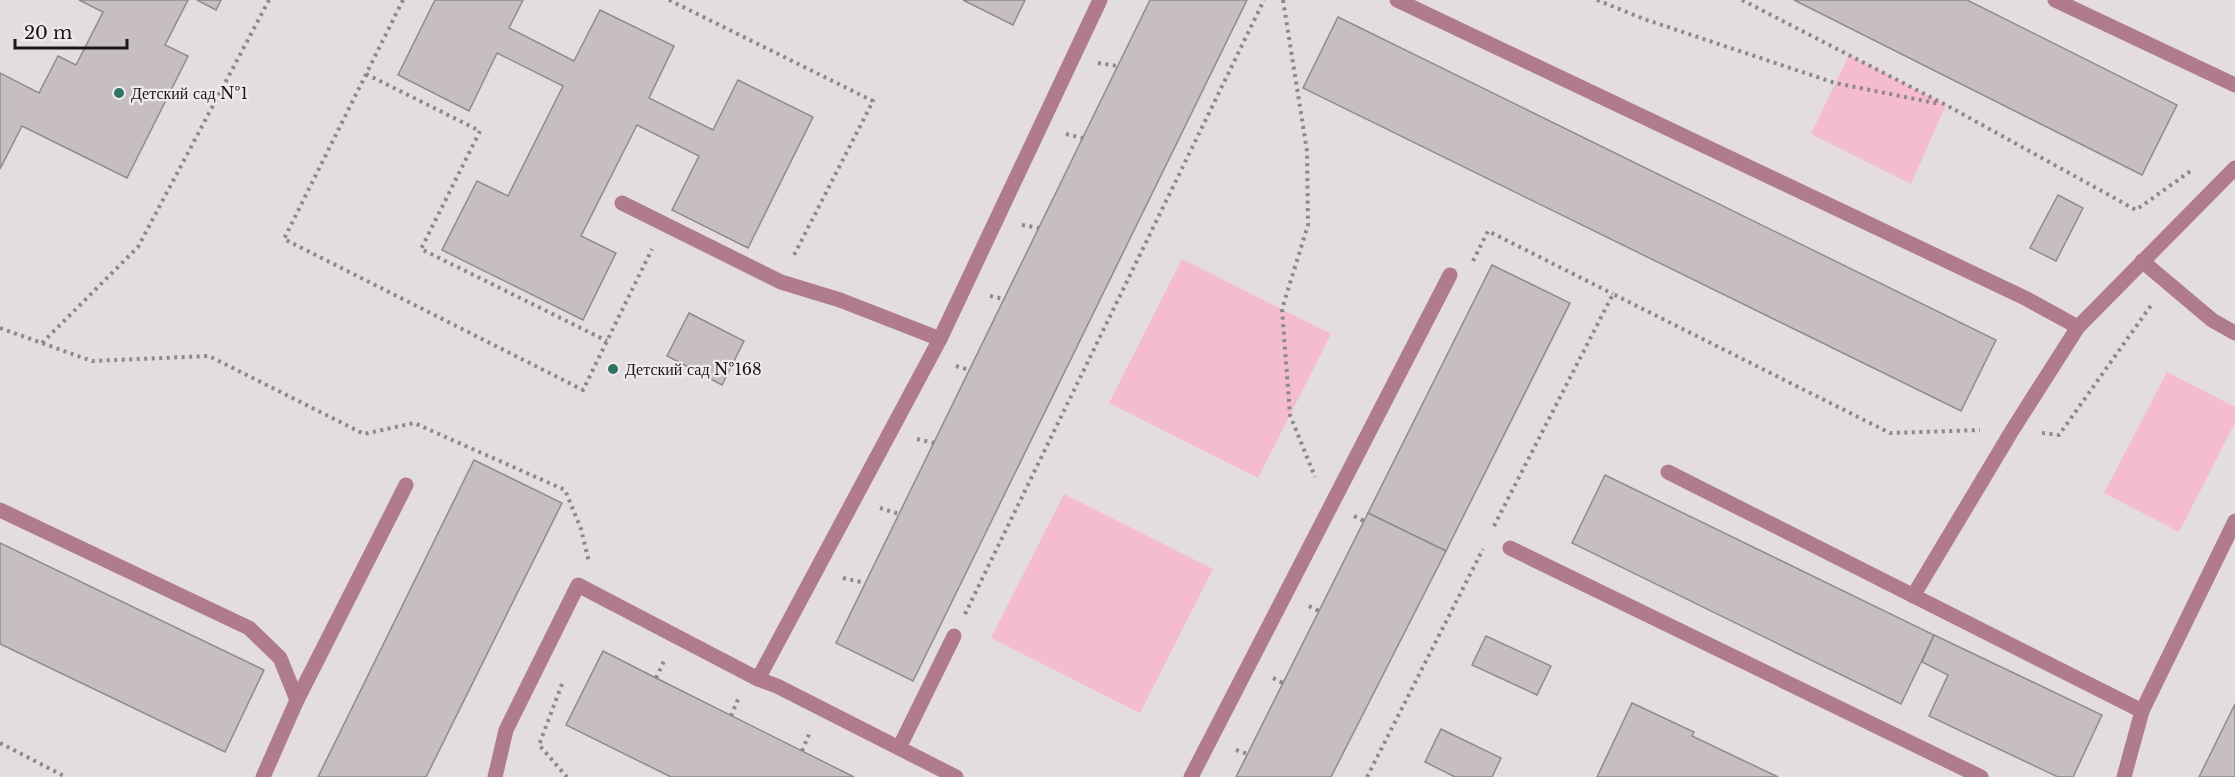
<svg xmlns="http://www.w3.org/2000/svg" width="2235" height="777" font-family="'Libre Baskerville',serif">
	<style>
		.green { fill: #f5bbce }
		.building { fill: #c6bec1; stroke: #918a8c; stroke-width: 1.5 }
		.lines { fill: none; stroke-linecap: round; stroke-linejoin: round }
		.path { stroke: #8d888a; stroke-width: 4; stroke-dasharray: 3 4.5; stroke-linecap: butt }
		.minor { stroke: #b07b8e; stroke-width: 15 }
		.poi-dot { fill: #317365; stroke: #f1eaec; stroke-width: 2 }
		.labels { text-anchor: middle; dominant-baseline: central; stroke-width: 4.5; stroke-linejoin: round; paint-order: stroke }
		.poi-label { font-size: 16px; fill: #191717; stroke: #f1eaec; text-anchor: start }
	</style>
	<rect width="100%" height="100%" fill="#e4dddf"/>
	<g class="green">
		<path d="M 1849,55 L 1946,105 L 1911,184 L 1811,134 Z"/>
		<path d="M 1182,259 L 1331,334 L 1258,478 L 1109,403 Z"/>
		<path d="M 2167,372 L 2235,407 L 2235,423 L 2179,532 L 2104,493 Z"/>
		<path d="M 1064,494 L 1213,569 L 1140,713 L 991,638 Z"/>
	</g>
	<g class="building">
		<path d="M 79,0 L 188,0 L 165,45 L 188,56 L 127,178 L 22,126 L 0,169 L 0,73 L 39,93 L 58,56 L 76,65 L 103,12 Z"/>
		<path d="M 197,0 L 221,0 L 216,10 Z"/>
		<path d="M 435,0 L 523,0 L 509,28 L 574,61 L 600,10 L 674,46 L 649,98 L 713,130 L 738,80 L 813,117 L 748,248 L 672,210 L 699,156 L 637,125 L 581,236 L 616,253 L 583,320 L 442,250 L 477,181 L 508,196 L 563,86 L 497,53 L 469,111 L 398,75 Z"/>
		<path d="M 963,0 L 1025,0 L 1013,25 Z"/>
		<path d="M 1150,0 L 1247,0 L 913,681 L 836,643 Z"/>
		<path d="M 1794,0 L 1967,0 L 2177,105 L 2142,175 Z"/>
		<path d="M 1338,17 L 1996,340 L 1961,411 L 1303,88 Z"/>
		<path d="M 2058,195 L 2083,208 L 2056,261 L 2030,248 Z"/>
		<path d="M 1492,265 L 1570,303 L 1446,551 L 1368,513 Z"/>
		<path d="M 689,313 L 744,341 L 722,385 L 667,356 Z"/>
		<path d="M 474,460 L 562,503 L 426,777 L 318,777 Z"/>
		<path d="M 1605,475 L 1934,635 L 1901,704 L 1572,543 Z"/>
		<path d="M 1368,513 L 1446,551 L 1331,777 L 1236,777 Z"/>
		<path d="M 0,543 L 264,670 L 225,752 L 0,644 Z"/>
		<path d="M 1934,635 L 2102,715 L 2073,777 L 2058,777 L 1929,716 L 1948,675 L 1922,662 Z"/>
		<path d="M 1486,636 L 1551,666 L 1537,695 L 1472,665 Z"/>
		<path d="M 603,651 L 656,678 L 854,777 L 671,777 L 566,725 Z"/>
		<path d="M 1632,703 L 1694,732 L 1692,736 L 1778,777 L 1597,777 Z"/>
		<path d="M 2235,704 L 2235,777 L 2199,777 Z"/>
		<path d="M 1441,729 L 1501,758 L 1492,777 L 1455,777 L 1425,762 Z"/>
	</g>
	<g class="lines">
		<g class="path">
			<path d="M 403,0 L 284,239 L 583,390 L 652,249"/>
			<path d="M 669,0 L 873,101 L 792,259"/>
			<path d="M 1283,0 L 1307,151 L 1308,225 L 1282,309 L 1290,415 L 1315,477"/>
			<path d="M 1597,0 L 1644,19 L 1835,83 L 1940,104"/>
			<path d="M 1742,0 L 1946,105 L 2136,210 L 2192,170"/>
			<path d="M 1098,63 L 1118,66"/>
			<path d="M 366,74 L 480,131 L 421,249 L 607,341"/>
			<path d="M 1066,134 L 1083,138"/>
			<path d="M 1022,225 L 1039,228"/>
			<path d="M 1473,261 L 1488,231 L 1613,294"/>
			<path d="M 990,296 L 1004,299"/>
			<path d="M 0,328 L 92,361 L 209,356 L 364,434 L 414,423 L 565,490 L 581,529 L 589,562"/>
			<path d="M 42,343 L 138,247 L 269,0"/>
			<path d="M 956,366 L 969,370"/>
			<path d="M 2042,433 L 2059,435 L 2152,304"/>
			<path d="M 917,439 L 934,443"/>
			<path d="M 880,508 L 899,514"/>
			<path d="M 1354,516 L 1364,521"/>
			<path d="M 1494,526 L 1613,294 L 1890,433 L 1980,430"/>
			<path d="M 843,578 L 865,583"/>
			<path d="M 1309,606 L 1319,611"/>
			<path d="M 965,614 L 1264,0"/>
			<path d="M 656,678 L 665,659"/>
			<path d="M 1273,678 L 1283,683"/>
			<path d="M 562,684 L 539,745 L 567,777"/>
			<path d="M 731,716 L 739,697"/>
			<path d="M 0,743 L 66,777"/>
			<path d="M 1236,750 L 1248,754"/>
			<path d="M 802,751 L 810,732"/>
			<path d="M 1367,777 L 1483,549"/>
		</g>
		<g class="minor">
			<path d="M 1397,0 L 2025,298 L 2078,327"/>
			<path d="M 2055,0 L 2235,85"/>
			<path d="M 622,203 L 781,282 L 840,300 L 940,339"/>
			<path d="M 2142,261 L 2212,320 L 2235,333"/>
			<path d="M 1668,472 L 2142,711"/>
			<path d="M 0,510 L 249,628 L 280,658 L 297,700"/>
			<path d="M 1510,548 L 1981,777"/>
			<path d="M 1913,596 L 2013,429 L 2078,327 L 2235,168"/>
			<path d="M 758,679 L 940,339 L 1100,0"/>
			<path d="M 899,748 L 954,636"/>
			<path d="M 263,777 L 297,700 L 406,485"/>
			<path d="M 495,777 L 506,730 L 578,585 L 758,679 L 777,686 L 956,777"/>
			<path d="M 1191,777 L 1450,275"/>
			<path d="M 2124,777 L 2142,711 L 2235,521"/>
		</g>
	</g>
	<g class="poi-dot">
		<circle cx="119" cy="93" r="6"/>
		<circle cx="613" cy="369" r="6"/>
	</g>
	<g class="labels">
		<g class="poi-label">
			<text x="131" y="93">Детский сад №1</text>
			<text x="625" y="369">Детский сад №168</text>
		</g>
	</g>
	<path d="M15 39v9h112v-9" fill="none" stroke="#191717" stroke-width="3"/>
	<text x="24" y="39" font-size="18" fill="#191717" stroke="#f1eaec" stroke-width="4.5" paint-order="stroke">20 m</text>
</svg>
